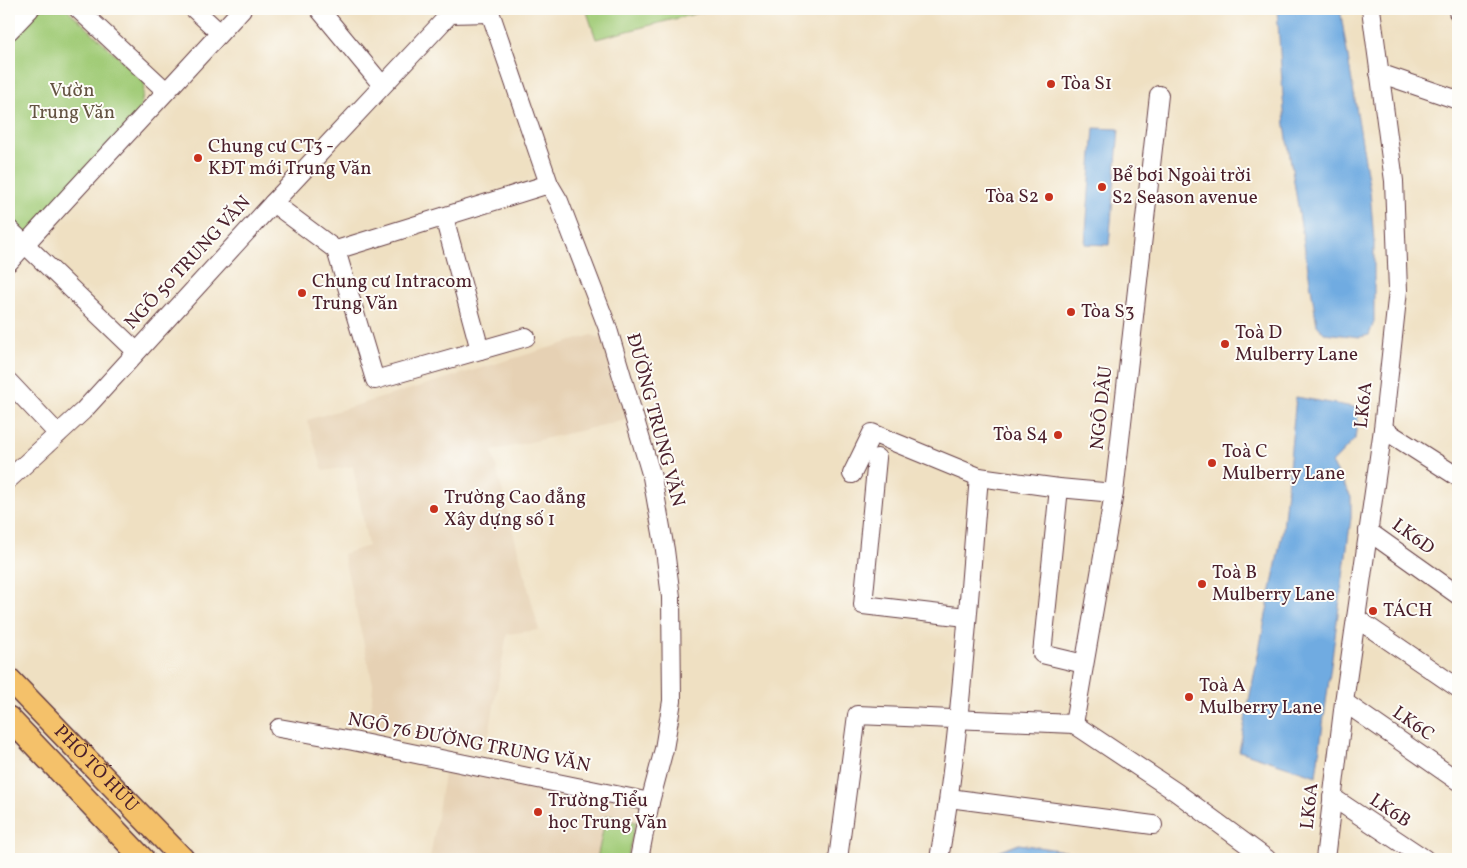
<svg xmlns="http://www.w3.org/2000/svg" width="1467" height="868" font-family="Vollkorn,serif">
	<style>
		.built { fill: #e6d1b4 }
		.green { fill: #a2cc78; stroke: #767652 }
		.water { fill: #70abe1; stroke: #5d6586 }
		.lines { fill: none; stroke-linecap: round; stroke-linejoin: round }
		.minor-casing { stroke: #633c42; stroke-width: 20 }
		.major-casing { stroke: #633c42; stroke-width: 25 }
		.minor { stroke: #fff; stroke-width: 18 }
		.major { stroke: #f4c16b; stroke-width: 22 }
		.poi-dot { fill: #c8321e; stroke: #fdfcf7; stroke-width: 2 }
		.labels { text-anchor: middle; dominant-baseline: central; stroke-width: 4; stroke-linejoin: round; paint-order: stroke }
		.poi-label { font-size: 19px; fill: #4a1f2b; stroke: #fdfcf7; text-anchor: start }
		.park-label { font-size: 19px; fill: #645342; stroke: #fdfcf7 }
		.street-label { font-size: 19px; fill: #4a1f2b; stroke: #fdfcf7 }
	</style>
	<rect width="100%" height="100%" fill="#fdfcf7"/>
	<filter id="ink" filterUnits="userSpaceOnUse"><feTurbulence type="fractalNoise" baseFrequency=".02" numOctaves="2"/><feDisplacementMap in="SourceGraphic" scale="10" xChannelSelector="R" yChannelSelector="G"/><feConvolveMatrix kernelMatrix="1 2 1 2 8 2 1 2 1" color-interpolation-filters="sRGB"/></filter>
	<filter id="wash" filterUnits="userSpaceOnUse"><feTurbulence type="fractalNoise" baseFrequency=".0096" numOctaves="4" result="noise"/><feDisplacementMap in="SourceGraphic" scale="20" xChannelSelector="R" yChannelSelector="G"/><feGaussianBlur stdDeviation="1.12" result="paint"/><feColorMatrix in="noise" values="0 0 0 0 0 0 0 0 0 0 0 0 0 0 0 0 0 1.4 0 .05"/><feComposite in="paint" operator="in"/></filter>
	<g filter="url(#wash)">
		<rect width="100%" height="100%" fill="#efe0c2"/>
		<g class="built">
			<path d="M 592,335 L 608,341 L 630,419 L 492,451 L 539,630 L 507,634 L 486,751 L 370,726 L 373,684 L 343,554 L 368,546 L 353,466 L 323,471 L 307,420 Z"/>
			<path d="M 446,762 L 639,803 L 627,859 L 430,859 Z"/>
		</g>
		<g class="green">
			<path d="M 9,9 L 67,9 L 145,82 L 138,124 L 25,244 L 9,229 Z"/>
			<path d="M 586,9 L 714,9 L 596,39 Z"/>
			<path d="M 606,815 L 636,822 L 627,859 L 597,859 Z"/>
		</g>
		<g class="water">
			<path d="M 1277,9 L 1340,9 L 1370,191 L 1374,241 L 1374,322 L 1369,335 L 1360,337 L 1324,333 L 1317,325 L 1285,126 Z"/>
			<path d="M 1094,128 L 1119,129 L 1109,245 L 1085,244 Z"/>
			<path d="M 1296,397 L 1359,408 L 1355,439 L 1332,463 L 1351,497 L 1351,518 L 1316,776 L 1239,751 L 1283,529 Z"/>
			<path d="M 1019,844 L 1116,859 L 993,859 L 998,852 Z"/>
		</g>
	</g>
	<g filter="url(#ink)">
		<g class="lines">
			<g class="minor-casing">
				<g id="minor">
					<path d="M 78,9 L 166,91"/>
					<path d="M 194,9 L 220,33"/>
					<path d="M 319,9 L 382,85"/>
					<path d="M 489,9 L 549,184 L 559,201 L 607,326 L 652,477 L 665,550 L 671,597 L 672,701 L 664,749 L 650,802 L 639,859"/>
					<path d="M 1458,9 L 1458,12"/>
					<path d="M 9,31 L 30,9"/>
					<path d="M 1379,73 L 1458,100"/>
					<path d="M 273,203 L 336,250 L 375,380 L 526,337"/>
					<path d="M 444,217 L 480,350"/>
					<path d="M 9,229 L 136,351"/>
					<path d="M 336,250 L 549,184"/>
					<path d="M 9,262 C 86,177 165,94 242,9"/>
					<path d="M 9,382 L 58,434"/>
					<path d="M 1383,429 L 1458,477"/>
					<path d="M 877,458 L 863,605 L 966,617"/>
					<path d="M 852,474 L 872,433 L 979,477 L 1059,488 L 1114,493"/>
					<path d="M 9,479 L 83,411 L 273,203 L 450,14 L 490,13"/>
					<path d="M 1059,488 L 1042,654 L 1084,664"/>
					<path d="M 1368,531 L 1458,595"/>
					<path d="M 1356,618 L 1458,688"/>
					<path d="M 1344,702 L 1458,781"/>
					<path d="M 1074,724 L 1114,493 L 1159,95"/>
					<path d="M 1074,724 L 1176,792 L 1267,859"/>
					<path d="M 279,728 L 353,741 L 650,802"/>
					<path d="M 1332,797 L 1425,859"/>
					<path d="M 949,798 L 1153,825"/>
					<path d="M 838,859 L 857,715 L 1074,724"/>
					<path d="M 939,859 C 961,733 968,605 979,477"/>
					<path d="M 1325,859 L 1344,702 L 1383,429 L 1398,290 L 1394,181 L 1371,9"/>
				</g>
			</g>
			<g class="major-casing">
				<g id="major">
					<path id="s1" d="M 9,679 L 183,859"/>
					<path d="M 9,718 L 143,859"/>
				</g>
			</g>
			<use href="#minor" class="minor"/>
			<use href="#major" class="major"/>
		</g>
	</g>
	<g class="poi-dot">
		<circle cx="1051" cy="84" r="5"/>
		<circle cx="198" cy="158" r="5"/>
		<circle cx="1102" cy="187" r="5"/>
		<circle cx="1049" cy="197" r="5"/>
		<circle cx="302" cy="293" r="5"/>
		<circle cx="1071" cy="312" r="5"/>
		<circle cx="1225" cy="344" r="5"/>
		<circle cx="1058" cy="435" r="5"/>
		<circle cx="1212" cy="463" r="5"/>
		<circle cx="434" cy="509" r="5"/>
		<circle cx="1202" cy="584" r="5"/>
		<circle cx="1373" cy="611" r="5"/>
		<circle cx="1189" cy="697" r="5"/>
		<circle cx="538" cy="812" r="5"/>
	</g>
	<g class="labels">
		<g class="poi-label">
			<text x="1061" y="84">Tòa S1</text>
			<text x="208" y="147">Chung cư CT3 -<tspan x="208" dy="22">KĐT mới Trung Văn</tspan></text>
			<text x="1112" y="176">Bể bơi Ngoài trời<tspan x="1112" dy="22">S2 Season avenue</tspan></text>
			<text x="1039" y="197" text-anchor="end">Tòa S2</text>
			<text x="312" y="282">Chung cư Intracom<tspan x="312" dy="22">Trung Văn</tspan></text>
			<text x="1081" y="312">Tòa S3</text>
			<text x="1235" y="333">Toà D<tspan x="1235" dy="22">Mulberry Lane</tspan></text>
			<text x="1048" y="435" text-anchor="end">Tòa S4</text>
			<text x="1222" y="452">Toà C<tspan x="1222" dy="22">Mulberry Lane</tspan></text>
			<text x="444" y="498">Trường Cao đẳng<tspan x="444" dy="22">Xây dựng số 1</tspan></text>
			<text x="1212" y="573">Toà B<tspan x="1212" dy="22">Mulberry Lane</tspan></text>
			<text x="1383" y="611">TÁCH</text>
			<text x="1199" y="686">Toà A<tspan x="1199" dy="22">Mulberry Lane</tspan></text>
			<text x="548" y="801">Trường Tiểu<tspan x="548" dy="22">học Trung Văn</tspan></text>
		</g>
		<g class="park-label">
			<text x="72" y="91">Vườn<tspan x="72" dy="22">Trung Văn</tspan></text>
		</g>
		<g class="street-label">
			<text transform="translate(188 263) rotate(-47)">NGÕ 50 TRUNG VĂN</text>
			<text transform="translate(1364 405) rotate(-84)">LK6A</text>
			<text transform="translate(1102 408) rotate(-84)">NGÕ DÂU</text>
			<text transform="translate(655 420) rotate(75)">ĐƯỜNG TRUNG VĂN</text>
			<text transform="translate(1413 537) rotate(36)">LK6D</text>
			<text transform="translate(1413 724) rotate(35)">LK6C</text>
			<text transform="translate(469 743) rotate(11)">NGÕ 76 ĐƯỜNG TRUNG VĂN</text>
			<text stroke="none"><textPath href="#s1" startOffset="125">PHỐ TỐ HỮU</textPath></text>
			<text transform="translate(1310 806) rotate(-84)">LK6A</text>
			<text transform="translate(1390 811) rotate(34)">LK6B</text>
		</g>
	</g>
	<rect width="1467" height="868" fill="none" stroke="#fdfcf7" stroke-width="30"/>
</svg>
